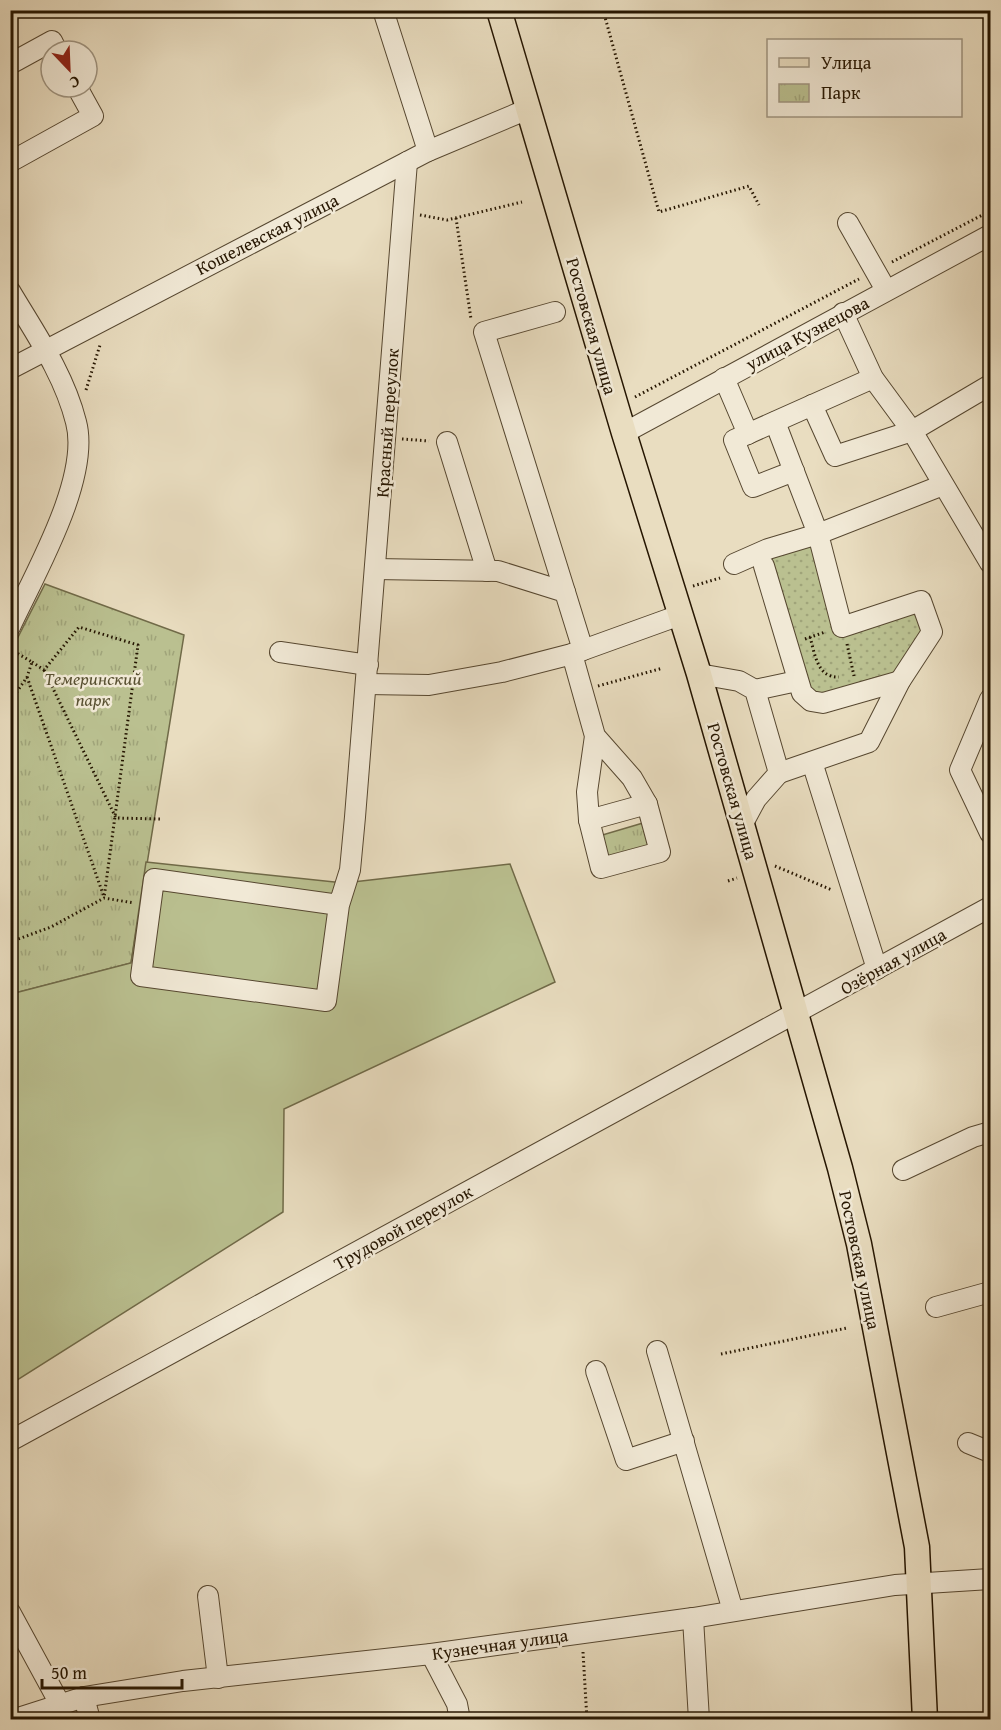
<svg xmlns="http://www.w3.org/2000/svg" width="1001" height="1730" font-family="'Gentium Book Plus',serif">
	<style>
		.grass { fill: url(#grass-dots); stroke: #706a48; stroke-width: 1.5 }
		.park { fill: url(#park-tufts); stroke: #706a48; stroke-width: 1.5 }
		.pitch { fill: #bac090; stroke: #706a48; stroke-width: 1.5 }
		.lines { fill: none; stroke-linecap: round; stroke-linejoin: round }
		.minor-casing { stroke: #564730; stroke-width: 22 }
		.major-casing { stroke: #251500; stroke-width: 27 }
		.path { stroke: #251500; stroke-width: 3; stroke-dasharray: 1.5 3; stroke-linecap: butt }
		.minor { stroke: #f1e9d6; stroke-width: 20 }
		.major { stroke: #e9ddc0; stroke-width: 24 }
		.labels { text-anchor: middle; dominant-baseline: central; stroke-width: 5; stroke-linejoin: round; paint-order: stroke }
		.street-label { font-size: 18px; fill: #251500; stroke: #f1e9d6 }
		.park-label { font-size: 18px; font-style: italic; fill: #595132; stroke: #f1e9d6 }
	</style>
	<defs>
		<pattern id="grass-dots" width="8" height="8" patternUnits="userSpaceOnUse" patternTransform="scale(1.5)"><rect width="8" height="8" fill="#bac090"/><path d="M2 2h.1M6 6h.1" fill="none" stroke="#a0a47a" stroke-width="1.8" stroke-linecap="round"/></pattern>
		<pattern id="park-tufts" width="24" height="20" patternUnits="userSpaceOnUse" patternTransform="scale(1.5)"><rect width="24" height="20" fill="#bac090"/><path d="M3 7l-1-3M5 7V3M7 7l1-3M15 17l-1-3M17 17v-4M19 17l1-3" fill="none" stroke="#a0a47a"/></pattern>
	</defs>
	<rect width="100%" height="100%" fill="#e9ddc0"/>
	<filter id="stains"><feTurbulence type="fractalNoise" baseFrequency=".00333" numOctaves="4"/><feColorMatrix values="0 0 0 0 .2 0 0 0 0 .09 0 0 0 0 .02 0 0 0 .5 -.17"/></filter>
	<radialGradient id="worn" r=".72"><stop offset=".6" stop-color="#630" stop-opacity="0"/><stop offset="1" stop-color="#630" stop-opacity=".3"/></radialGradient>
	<path class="grass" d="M 818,534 L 842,626 L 920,601 L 932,632 L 887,685 L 877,677 L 823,694 L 812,694 L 768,549 Z"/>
	<g class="park">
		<path d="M 45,584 L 184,635 L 131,963 L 11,994 L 11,651 Z"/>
		<path d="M 643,823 L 650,849 L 606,861 L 599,836 Z"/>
	</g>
	<path class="pitch" d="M 146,862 L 344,883 L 510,864 L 555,982 L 284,1109 L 283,1212 L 11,1384 L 11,994 L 131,963 Z"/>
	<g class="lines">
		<g class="minor-casing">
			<g id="minor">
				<path d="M 383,10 L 428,151"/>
				<path d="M 10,64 L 52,41 L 57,51"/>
				<path d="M 10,162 L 93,116 L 77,87"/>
				<path d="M 848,223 L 886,290"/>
				<path d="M 10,291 C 35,333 64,374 76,422 C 91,478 34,575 10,627"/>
				<path d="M 555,312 L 484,332 L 565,592"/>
				<path d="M 843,313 L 873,378 L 912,431 L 990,563"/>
				<path d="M 10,369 L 428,151 L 528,109"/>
				<path d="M 724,378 L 748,434"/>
				<path d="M 812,405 L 835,456 L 912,431 L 990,385"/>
				<path d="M 624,433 L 990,235"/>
				<path d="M 447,442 L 487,571"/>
				<path d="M 794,471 L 753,487 L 734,440 L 873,378"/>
				<path d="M 734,564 L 768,549 L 818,534 L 775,422"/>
				<path d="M 764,566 L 802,693 L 811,701 L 823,703 L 900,681"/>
				<path d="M 375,569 L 498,571 L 565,592 L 583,650"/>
				<path d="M 280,652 L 368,665"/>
				<path d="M 572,654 L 595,736 L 632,778 L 647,804 L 660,852 L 601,868 L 589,820 L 587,792 L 595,736"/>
				<path d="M 699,674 L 739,681 L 755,690 L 779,773 L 756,799 L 742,825"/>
				<path d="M 367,684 L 429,685 L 502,672 L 572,654 L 680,615"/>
				<path d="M 755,690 L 797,681"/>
				<path d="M 990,699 L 960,770 L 990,833"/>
				<path d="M 812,762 L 877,969"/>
				<path d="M 779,773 L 869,742 L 900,681 L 932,632 L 921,601 L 842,627 L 818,534 L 943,485"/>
				<path d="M 589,820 L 647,804"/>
				<path d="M 339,905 L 154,879 L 141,976 L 326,1001 L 339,905 L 350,870 L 355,817 L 407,162"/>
				<path d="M 903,1170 L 973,1137 L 990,1132"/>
				<path d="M 936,1307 L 990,1292"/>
				<path d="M 657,1351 L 733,1611"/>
				<path d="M 596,1371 L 626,1460 L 684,1441"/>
				<path d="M 10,1441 L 990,907"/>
				<path d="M 968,1443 L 990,1452"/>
				<path d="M 208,1596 L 218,1678"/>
				<path d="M 10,1612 L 60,1704"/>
				<path d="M 693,1618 L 699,1720"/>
				<path d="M 431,1654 L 457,1704 L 460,1720"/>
				<path d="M 84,1697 L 90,1720"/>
				<path d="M 12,1720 L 84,1697 L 183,1681 L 431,1654 L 693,1618 L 895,1585 L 990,1579"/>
			</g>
		</g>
		<g class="major-casing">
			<path id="major" d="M 499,10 L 624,433 L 699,674 L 840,1168 L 859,1244 L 917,1547 L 925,1720"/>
		</g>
		<g class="path">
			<path d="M 603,10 L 659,212 L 749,186 L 759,205"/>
			<path d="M 420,215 L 447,220 L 522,202"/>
			<path d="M 456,218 L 471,319"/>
			<path d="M 892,262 L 990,211"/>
			<path d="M 86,390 L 100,345"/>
			<path d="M 635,397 L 859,279"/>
			<path d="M 402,439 L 429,441"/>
			<path d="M 693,586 L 720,578"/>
			<path d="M 810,637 C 815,654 817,678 839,677"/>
			<path d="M 805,639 L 825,632"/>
			<path d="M 847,644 L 854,676"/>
			<path d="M 10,649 L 32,662 L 27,677 L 10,702"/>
			<path d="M 32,662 L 44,670 L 79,627 L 138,645 L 104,898"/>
			<path d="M 44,670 L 116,818 L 161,819"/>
			<path d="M 27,677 L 104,897"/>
			<path d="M 598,686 L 663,668"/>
			<path d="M 775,866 L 832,890"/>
			<path d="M 728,881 L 737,878"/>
			<path d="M 10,942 L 51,927 L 104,898 L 134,903"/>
			<path d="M 721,1354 L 847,1328"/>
			<path d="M 583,1652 L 587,1720"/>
		</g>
		<use href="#minor" class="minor"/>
		<use href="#major" class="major"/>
	</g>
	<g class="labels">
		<g class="street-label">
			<text transform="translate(267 234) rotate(-27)">Кошелевская улица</text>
			<text transform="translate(592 326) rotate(74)">Ростовская улица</text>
			<text transform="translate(807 333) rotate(-28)">улица Кузнецова</text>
			<text transform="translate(387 423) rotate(-86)">Красный переулок</text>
			<text transform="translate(733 791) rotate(74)">Ростовская улица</text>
			<text transform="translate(893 961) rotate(-29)">Озёрная улица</text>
			<text transform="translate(403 1227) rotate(-29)">Трудовой переулок</text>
			<text transform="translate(860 1260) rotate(78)">Ростовская улица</text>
			<text transform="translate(500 1644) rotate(-8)">Кузнечная улица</text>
		</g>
		<g class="park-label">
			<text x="93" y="678">Темеринский<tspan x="93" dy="21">парк</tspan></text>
		</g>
	</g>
	<rect width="1001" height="1730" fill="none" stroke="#e9ddc0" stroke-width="36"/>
	<rect x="12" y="12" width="977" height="1706" fill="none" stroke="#251500" stroke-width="3"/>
	<rect x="18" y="18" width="965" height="1694" fill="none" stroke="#251500" stroke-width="1.5"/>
	<rect x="767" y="39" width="195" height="78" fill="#f1e9d6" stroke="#9f9480" stroke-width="1.5"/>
	<rect x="779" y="58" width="30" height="9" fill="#e9ddc0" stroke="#9f9480" stroke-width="1.5"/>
	<text x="821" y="69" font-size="18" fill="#251500">Улица</text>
	<rect x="779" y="84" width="30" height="18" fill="url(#park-tufts)" stroke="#9f9480" stroke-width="1.5"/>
	<text x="821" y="99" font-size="18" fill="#251500">Парк</text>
	<g transform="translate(69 69) rotate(157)"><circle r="28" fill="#f1e9d6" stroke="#9f9480" stroke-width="1.5"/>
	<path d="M0-4.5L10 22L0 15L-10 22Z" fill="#8f2418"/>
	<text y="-9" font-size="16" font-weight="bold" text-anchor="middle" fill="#251500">С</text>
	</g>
	<path d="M42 1679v9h140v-9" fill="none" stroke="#251500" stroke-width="3"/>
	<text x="51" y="1679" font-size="18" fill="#251500" stroke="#f1e9d6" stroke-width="4.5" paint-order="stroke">50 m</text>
	<rect width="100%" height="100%" filter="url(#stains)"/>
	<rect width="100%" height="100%" fill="url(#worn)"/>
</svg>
